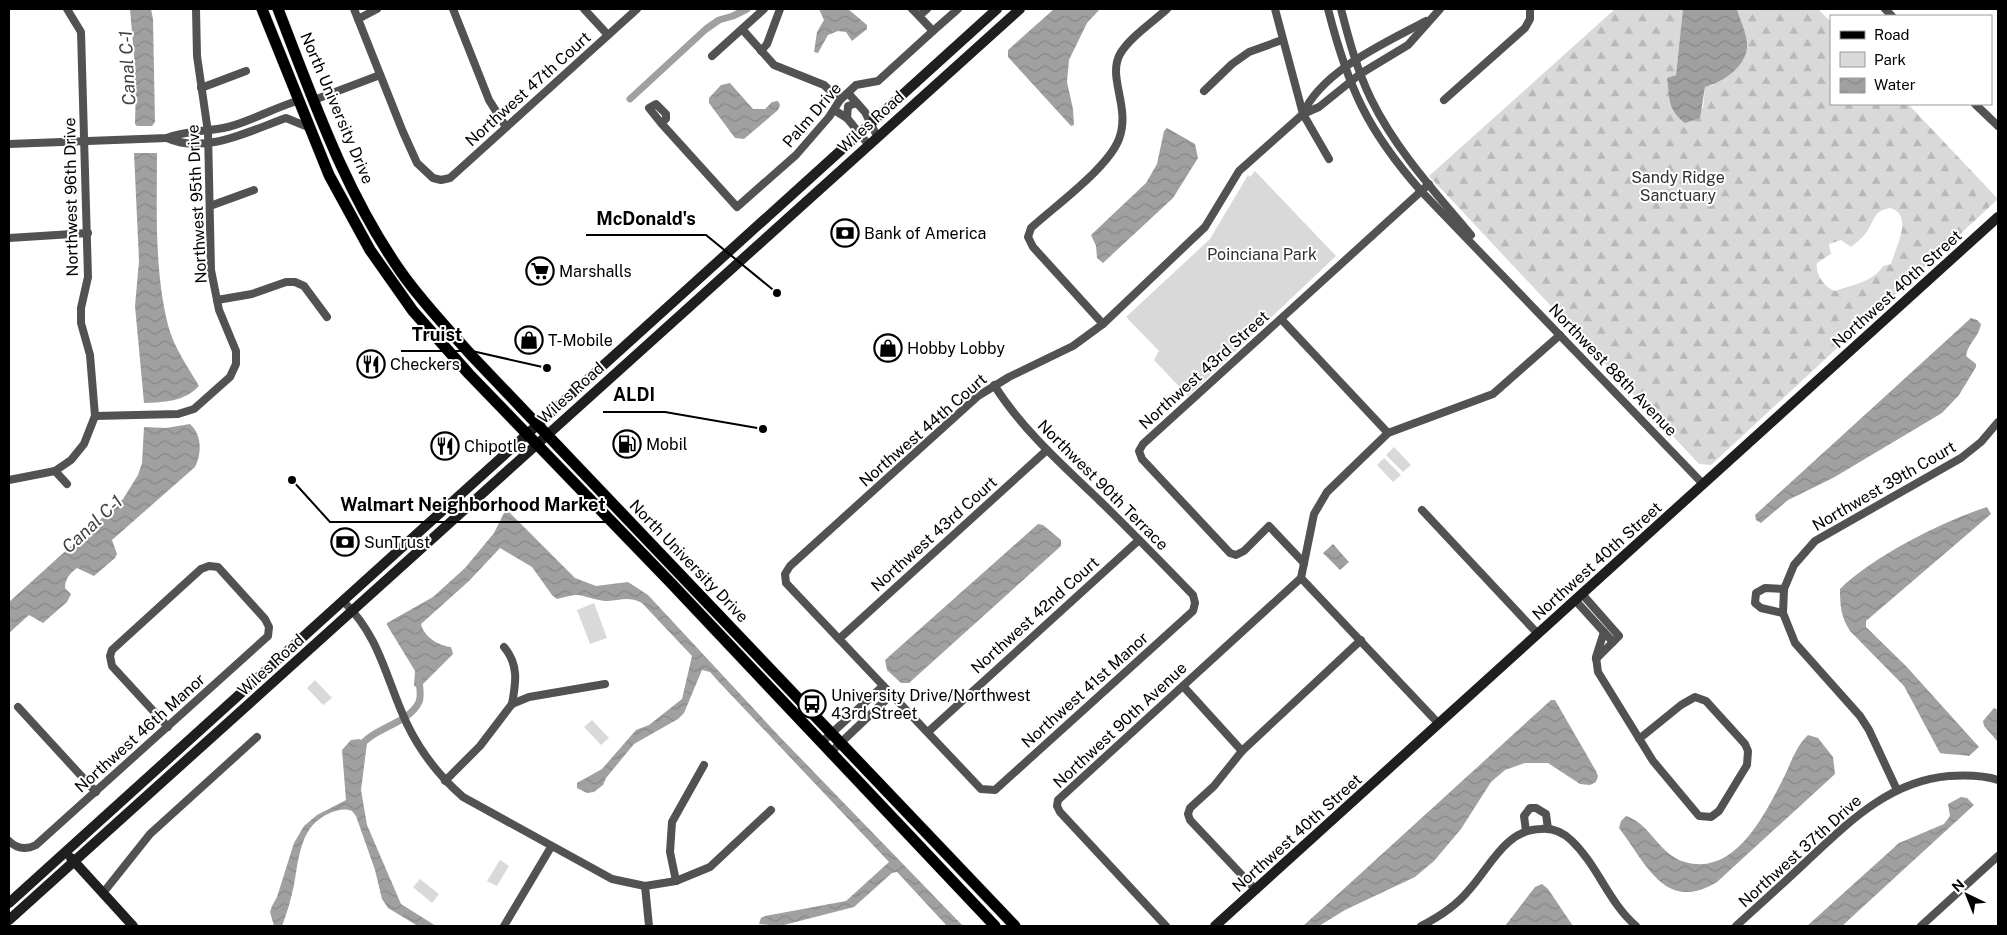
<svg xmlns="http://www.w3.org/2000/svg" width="2007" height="935" font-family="'Public Sans',sans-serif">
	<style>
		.green { fill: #d9d9d9 }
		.forest { fill: url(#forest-firs); fill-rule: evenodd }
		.water { fill: url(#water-waves) }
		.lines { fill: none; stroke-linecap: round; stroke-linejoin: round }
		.canal { stroke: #a0a0a0; stroke-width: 7 }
		.primary-casing { stroke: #dbdbdb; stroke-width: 12 }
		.street { stroke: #525252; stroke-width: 8 }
		.secondary { stroke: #1f1f1f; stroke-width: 10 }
		.primary { stroke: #000; stroke-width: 11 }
		.labels { text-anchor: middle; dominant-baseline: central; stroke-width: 4; stroke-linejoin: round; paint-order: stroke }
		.street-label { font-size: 16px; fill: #000; stroke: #fff }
		.park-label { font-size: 16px; fill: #303030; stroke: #fff }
		.poi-label { font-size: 16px; fill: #000; stroke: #fff; text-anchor: start }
		.water-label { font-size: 18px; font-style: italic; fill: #414141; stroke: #fff }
		.leader { fill: none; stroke: #000; stroke-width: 2 }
		.callout-dot { fill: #000; stroke: #fff; stroke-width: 2 }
		.callout-label { font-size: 18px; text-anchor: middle; font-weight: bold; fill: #000; stroke: #fff; stroke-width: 4; stroke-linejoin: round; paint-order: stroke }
	</style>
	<defs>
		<pattern id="forest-firs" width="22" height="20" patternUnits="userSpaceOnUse" patternTransform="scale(1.25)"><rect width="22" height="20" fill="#d9d9d9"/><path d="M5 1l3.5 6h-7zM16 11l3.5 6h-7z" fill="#b8b8b8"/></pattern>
		<pattern id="water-waves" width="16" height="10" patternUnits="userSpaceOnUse" patternTransform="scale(1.25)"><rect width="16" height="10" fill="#a0a0a0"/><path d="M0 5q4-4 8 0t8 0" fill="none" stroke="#888"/></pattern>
	</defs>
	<rect width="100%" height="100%" fill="#fff"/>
	<g class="green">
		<path d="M 1255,171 L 1336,256 L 1188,396 L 1154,360 L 1159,351 L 1126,317 L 1210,239 L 1248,175 L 1250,177 Z"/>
		<path d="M 1394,447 L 1411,465 L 1403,472 L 1386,455 Z"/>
		<path d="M 1384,458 L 1401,475 L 1393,482 L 1377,465 Z"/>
		<path d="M 594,603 L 607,638 L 590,644 L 577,610 Z"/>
		<path d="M 315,680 L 332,698 L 323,705 L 307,688 Z"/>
		<path d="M 592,720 L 609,738 L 601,745 L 584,727 Z"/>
		<path d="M 500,860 L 509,866 L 497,886 L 487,881 Z"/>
		<path d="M 420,879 L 439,894 L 432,903 L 413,887 Z"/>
	</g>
	<path class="forest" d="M 1615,9 L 1683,9 L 1676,75 L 1667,78 L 1703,108 L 1705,87 L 1713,85 L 1747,42 L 1737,9 L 1818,9 L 1831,22 L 1831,104 L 1908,104 L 1998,199 L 1711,465 L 1699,464 L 1429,176 ZM 1890,208 C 1914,215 1896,246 1891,264 L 1883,266 C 1873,282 1852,285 1835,291 C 1824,287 1815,274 1817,263 L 1831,254 L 1829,244 L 1841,240 L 1851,247 C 1856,243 1862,238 1866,233 C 1875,220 1873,211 1890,208 Z"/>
	<g class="water">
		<path d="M 130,9 L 151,9 L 153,19 L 155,122 L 152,126 L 137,126 L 135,124 L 136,80 L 128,78 L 126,74 L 135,68 Z"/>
		<path d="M 819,9 L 848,9 L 867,25 L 867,29 L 852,41 L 846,32 L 838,31 L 828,35 L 818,53 L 814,52 L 817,32 L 824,20 Z"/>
		<path d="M 1054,9 L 1100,9 L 1087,23 L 1069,60 L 1067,82 L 1073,109 L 1074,125 L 1071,126 L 1008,57 L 1008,50 Z"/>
		<path d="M 1683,9 L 1737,9 C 1740,20 1746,32 1747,43 C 1749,65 1723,82 1705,87 L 1700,118 L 1685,123 C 1667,109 1670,99 1667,78 L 1676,75 Z"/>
		<path d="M 730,83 L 753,109 L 765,109 L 772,102 L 778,101 L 780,105 L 778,110 L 744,139 L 735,138 L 709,103 L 709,98 L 721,85 Z"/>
		<path d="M 1167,128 L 1195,144 L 1198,158 L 1173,198 L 1103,263 L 1097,258 L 1096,246 L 1091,235 L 1146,183 L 1157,164 L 1164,131 Z"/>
		<path d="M 134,153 L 157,153 C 157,209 154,269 168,325 C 173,346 188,367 199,386 C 184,402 164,402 144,403 L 135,306 L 139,261 Z"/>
		<path d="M 1971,318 L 1977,320 L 1981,324 C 1979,337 1968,343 1966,356 L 1976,364 L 1976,367 L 1959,395 L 1942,413 L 1833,478 L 1788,500 L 1761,523 L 1756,520 L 1755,515 Z"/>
		<path d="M 190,424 C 202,435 202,453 195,467 L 112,540 L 117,554 L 115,558 L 94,576 L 77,568 C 70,573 65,579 65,588 L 71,594 L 67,602 L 43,623 L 29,615 L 9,633 L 9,602 L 123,499 L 138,475 L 142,463 L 144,427 L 166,428 Z"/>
		<path d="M 1987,507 L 1991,514 L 1866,621 L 1866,627 L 1906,666 L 1979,747 L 1969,756 C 1959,754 1950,755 1940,753 L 1904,686 L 1850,631 C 1841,617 1840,606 1840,589 C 1872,557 1943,521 1987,507 Z"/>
		<path d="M 506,509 L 575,578 L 596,586 L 628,582 L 648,595 L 779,736 L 963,926 L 947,926 L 897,872 L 892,873 L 854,907 L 780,926 L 759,924 L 761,918 L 765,916 L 846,901 L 889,862 L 718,681 L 710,672 L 702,670 L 684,713 L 678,719 L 634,744 L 606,778 L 603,785 L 594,792 L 587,793 L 577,788 L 577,783 L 602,769 L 636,730 L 649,725 L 682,699 L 692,656 L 642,603 C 624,594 616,604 599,600 C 576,595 582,592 557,599 L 552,595 L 532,567 L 500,548 L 469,581 L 421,624 C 424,637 439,646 451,647 L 453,654 L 419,688 L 414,686 L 415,671 L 387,625 L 387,623 L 433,597 L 465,568 L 494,533 Z"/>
		<path d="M 1038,524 L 1043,525 L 1061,540 L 1061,546 L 909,683 L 901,683 L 887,670 L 885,660 Z"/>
		<path d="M 1333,544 L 1349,562 L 1340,570 L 1323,553 Z"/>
		<path d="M 1551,700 L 1555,700 L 1596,771 L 1598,776 L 1596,782 L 1590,785 L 1580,784 L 1548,763 L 1525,763 L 1505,770 L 1491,782 L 1461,829 L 1434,861 L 1415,877 L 1345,910 L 1319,926 L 1303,926 Z"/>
		<path d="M 1994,708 L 1998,710 L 1998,742 L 1984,726 L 1983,721 Z"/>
		<path d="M 1808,735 L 1818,738 L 1833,757 L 1835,774 L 1717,882 C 1665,914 1646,863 1619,828 L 1621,821 L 1626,816 C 1651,824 1659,855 1685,862 C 1736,877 1766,812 1785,775 C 1791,762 1797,745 1808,735 Z"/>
		<path d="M 359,739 L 367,743 L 361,790 L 367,825 L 401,904 L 436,926 L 418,926 L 388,908 L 382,899 L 375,870 L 356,816 L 352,811 C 344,808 338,810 330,813 C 300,825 299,858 294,885 C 291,899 287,913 282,926 L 274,926 L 270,912 L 272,906 L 277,897 L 294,843 L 304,826 L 317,815 L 346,800 L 342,750 L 351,740 Z"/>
		<path d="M 1961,797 L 1967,798 L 1974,805 L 1842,926 L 1807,926 L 1899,843 L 1944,824 L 1950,816 L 1948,804 Z"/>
		<path d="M 1542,884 L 1548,889 L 1573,926 L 1505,926 L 1535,887 Z"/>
	</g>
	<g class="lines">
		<g class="canal">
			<path d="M 630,99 L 706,29 L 719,20 L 733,16 L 747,9"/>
			<path d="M 358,749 C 372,727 408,725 419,702 C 422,695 419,686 419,679"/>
		</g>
		<g class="primary-casing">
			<g id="primary">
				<path d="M 262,9 L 329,175 L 370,250 L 413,311 L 469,374 L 670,582 L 995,926"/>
				<path d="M 278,9 C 313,99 345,192 401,272 C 422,302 448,329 472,356 L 1015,926"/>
			</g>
		</g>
		<g class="street">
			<path d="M 354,9 L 403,132 L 417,163 L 433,178 L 441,180 L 450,178 L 637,9"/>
			<path d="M 453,9 L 489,100 L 506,127"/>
			<path d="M 584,9 L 608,35"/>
			<path d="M 912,9 L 919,16"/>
			<path d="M 1275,9 L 1303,114 L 1329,159"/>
			<path d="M 1328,9 C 1348,87 1367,130 1421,191 L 1703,484"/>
			<path d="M 1341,9 C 1349,40 1357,70 1371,99 C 1396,150 1435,192 1471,235"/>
			<path d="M 1885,9 L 1892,16"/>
			<path d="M 358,19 L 377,9"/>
			<path d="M 742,29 L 774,65 L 824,85 L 840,100"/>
			<path d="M 933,31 L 958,9"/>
			<path d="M 761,51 L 767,44 L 780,9"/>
			<path d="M 712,56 L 764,9"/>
			<path d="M 201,88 L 246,71"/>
			<path d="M 1204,91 L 1232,64 L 1249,52 L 1282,40"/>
			<path d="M 848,93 L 865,112 L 877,136"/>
			<path d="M 314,100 L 380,75"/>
			<path d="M 1444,100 L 1525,28 L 1530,19 L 1530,9"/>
			<path d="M 1975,104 L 1998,126"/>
			<path d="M 834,110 L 847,118 L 868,144"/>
			<path d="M 1303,114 C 1321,71 1387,42 1426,21"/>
			<path d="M 847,118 L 848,106 L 857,103"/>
			<path d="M 661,123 L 666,119 L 666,114 L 656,104 L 649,108 L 661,123 L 737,207 L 796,155 L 829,117 L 840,100 L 856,85 L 878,81 L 933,31 L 919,16 L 927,9"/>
			<path d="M 167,138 C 205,155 249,131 286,118 L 308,127"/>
			<path d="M 9,144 L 167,138 C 186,130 207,132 228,127 C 251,121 274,108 297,101"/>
			<path d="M 210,206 L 254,190"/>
			<path d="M 9,238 L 88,233"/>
			<path d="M 217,300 L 252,294 L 286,282 L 295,282 L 304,286 L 327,317"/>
			<path d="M 1281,319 L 1388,433"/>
			<path d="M 1103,324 L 1033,247 L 1028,237 L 1031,228 C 1055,206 1108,168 1119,139 C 1131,107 1107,78 1120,54 C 1129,38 1154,21 1167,9"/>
			<path d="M 994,385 C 1022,429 1061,464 1099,500 C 1131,531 1162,563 1193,595 L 1195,603 L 1193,611 L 995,790 L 981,789 L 786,583 L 785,574 L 790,566 L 978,396 L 1009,377 L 1073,346 L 1103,324 L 1205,227 L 1239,171 L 1303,114 L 1319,107 L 1360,74 L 1408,45 L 1440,9"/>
			<path d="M 95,416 L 178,414 L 194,409 L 230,377 L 236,364 L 236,351 L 219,310 L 211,270 L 208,132 L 197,56 L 196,9"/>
			<path d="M 55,471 L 67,484"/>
			<path d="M 9,480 L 55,471 L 71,460 L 84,444 L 95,416 L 90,355 L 81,323 L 81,308 L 88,277 L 81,32 L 67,9"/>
			<path d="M 1422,510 L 1538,634"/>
			<path d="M 1304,563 L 1269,526 L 1244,551 L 1236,555 L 1230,553 L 1142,459 L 1139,451 L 1143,444 L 1429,184"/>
			<path d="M 1301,578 L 1439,724"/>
			<path d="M 1582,594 L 1619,636 L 1596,659"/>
			<path d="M 1575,600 L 1613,642"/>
			<path d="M 344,602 C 381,638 386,680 407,724 C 421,753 439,776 463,797 L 612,879 L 645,886 L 676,881 L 710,867 L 771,810"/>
			<path d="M 1783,613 L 1761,608 L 1755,603 L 1756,593 L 1765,588 L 1784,589"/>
			<path d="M 1604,632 L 1596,657 L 1598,672 L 1653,761 L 1699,816 L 1711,817 L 1719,811 L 1747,765 L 1748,751 L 1745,744 L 1706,701 L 1695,697 L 1681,705 L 1639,739"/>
			<path d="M 839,639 L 1047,450"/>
			<path d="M 504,647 C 519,665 516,682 512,704"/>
			<path d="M 1183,686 L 1242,751"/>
			<path d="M 18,707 L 96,792"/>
			<path d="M 928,732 L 1139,540"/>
			<path d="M 821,743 L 883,686"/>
			<path d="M 830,753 L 891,695"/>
			<path d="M 445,781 L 480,746 L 512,704 L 529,697 L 605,684"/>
			<path d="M 1897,790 L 1869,730 L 1860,716 L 1795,643 L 1783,613 L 1784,589 L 1794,565 L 1815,541 L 1961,458 L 1981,442 L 1998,422"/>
			<path d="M 1526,831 L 1524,816 L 1530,808 L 1536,808 L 1546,814 L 1548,829"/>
			<path d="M 9,841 C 17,849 26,850 36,845 L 268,636 L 269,627 L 265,619 L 218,567 L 209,566 L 201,569 L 112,650 L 110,656 L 112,666 L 168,727"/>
			<path d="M 676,881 L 670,852 L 672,822 L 704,765"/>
			<path d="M 645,886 L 649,926"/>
			<path d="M 1256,890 L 1190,820 L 1188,814 L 1190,808 L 1214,786 L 1242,751 L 1361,640"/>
			<path d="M 103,893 L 150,834 L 257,737"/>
			<path d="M 504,926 L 551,847"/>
			<path d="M 1166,926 L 1060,812 L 1057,806 L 1058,800 L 1301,578 L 1314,514 L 1327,492 L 1388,433 L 1493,394 L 1560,335"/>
			<path d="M 1421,926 C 1439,917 1456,906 1469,890 C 1490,867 1506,829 1541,829 C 1553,828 1564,833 1572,841 C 1598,866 1609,903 1636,926"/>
			<path d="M 1736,926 C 1760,904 1785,882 1809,859 C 1850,821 1890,781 1949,776 C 1966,775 1983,775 1998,780"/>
			<path d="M 1921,926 L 1998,856"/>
		</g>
		<g class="secondary">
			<path d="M 71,858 L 133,926"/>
			<path d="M 9,903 L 997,9"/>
			<path d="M 9,920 L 1020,9"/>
			<path d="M 1215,926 L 1998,217"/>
		</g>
		<use href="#primary" class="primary"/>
	</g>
	<defs>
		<g id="bank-ring" transform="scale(1.4375)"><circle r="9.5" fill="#fff" stroke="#000" stroke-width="1.5"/><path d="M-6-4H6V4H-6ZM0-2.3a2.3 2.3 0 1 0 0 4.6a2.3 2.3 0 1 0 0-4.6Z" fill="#000"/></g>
		<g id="supermarket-ring" transform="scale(1.4375)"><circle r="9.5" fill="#fff" stroke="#000" stroke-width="1.5"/><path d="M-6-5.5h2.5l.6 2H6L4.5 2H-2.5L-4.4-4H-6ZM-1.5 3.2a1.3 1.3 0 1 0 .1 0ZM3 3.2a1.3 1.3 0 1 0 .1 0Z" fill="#000"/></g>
		<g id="shop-ring" transform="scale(1.4375)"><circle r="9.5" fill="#fff" stroke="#000" stroke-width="1.5"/><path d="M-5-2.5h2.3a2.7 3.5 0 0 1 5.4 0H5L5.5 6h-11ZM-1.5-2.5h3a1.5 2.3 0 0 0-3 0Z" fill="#000"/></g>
		<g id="restaurant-ring" transform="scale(1.4375)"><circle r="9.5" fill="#fff" stroke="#000" stroke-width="1.5"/><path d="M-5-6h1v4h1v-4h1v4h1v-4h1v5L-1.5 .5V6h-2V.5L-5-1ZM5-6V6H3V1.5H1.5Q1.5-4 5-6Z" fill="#000"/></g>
		<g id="fuel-ring" transform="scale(1.4375)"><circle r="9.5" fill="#fff" stroke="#000" stroke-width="1.5"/><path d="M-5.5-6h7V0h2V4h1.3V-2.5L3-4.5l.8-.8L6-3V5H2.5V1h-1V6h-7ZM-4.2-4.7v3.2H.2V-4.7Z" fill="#000"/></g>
		<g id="bus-ring" transform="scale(1.4375)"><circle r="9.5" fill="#fff" stroke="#000" stroke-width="1.5"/><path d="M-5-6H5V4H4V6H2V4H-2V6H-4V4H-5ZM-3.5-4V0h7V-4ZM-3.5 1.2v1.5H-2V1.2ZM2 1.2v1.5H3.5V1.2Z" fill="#000"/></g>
	</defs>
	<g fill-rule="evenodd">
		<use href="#bank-ring" x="845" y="233"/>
		<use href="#supermarket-ring" x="540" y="271"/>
		<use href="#shop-ring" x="529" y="340"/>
		<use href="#shop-ring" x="888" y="348"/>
		<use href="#restaurant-ring" x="371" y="364"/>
		<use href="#fuel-ring" x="627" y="444"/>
		<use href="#restaurant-ring" x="445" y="446"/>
		<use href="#bank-ring" x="345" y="542"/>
		<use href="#bus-ring" x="812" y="704"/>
	</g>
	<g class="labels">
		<g class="street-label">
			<text transform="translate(528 89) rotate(-42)">Northwest 47th Court</text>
			<text transform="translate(337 108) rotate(67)">North University Drive</text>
			<text transform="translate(812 115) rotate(-49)">Palm Drive</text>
			<text transform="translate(871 122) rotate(-42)">Wiles Road</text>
			<text transform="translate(71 197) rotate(-91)">Northwest 96th Drive</text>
			<text transform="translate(197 204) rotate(-93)">Northwest 95th Drive</text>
			<text transform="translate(1897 289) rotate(-42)">Northwest 40th Street</text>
			<text transform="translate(1204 370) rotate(-42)">Northwest 43rd Street</text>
			<text transform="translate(1613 370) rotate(46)">Northwest 88th Avenue</text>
			<text transform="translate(571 393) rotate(-42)">Wiles Road</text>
			<text transform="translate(923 430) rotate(-41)">Northwest 44th Court</text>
			<text transform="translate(1103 485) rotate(45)">Northwest 90th Terrace</text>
			<text transform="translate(1884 486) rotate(-30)">Northwest 39th Court</text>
			<text transform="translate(934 534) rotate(-42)">Northwest 43rd Court</text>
			<text transform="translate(689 561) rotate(46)">North University Drive</text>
			<text transform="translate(1597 561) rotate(-42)">Northwest 40th Street</text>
			<text transform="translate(1035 615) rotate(-42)">Northwest 42nd Court</text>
			<text transform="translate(271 665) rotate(-42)">Wiles Road</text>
			<text transform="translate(1085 690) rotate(-42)">Northwest 41st Manor</text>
			<text transform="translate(1120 725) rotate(-43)">Northwest 90th Avenue</text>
			<text transform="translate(140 733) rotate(-42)">Northwest 46th Manor</text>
			<text transform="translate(1297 833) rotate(-42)">Northwest 40th Street</text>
			<text transform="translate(1800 851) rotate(-42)">Northwest 37th Drive</text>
		</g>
		<g class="park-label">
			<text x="1678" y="177">Sandy Ridge<tspan x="1678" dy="18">Sanctuary</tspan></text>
			<text x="1262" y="254">Poinciana Park</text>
		</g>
		<g class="poi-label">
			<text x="864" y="233">Bank of America</text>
			<text x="559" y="271">Marshalls</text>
			<text x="548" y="340">T-Mobile</text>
			<text x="907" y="348">Hobby Lobby</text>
			<text x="390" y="364">Checkers</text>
			<text x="646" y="444">Mobil</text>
			<text x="464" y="446">Chipotle</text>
			<text x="364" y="542">SunTrust</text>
			<text x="831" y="695">University Drive/Northwest<tspan x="831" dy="18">43rd Street</tspan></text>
		</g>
		<g class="water-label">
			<text transform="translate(127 68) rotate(-93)">Canal C-1</text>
			<text transform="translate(92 524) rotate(-43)">Canal C-1</text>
		</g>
	</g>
	<path class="leader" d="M777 293L706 235H586M547 368L472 351H401M763 429L665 412H603M292 480L330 522H615"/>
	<g class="callout-dot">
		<circle cx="777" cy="293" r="5"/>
		<circle cx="547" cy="368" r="5"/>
		<circle cx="763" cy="429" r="5"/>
		<circle cx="292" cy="480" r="5"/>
	</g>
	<g class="callout-label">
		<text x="646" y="225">McDonald's</text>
		<text x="437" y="341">Truist</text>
		<text x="634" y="401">ALDI</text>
		<text x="473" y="511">Walmart Neighborhood Market</text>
	</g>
	<rect width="2007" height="935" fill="none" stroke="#000000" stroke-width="20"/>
	<rect x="1830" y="15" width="162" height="90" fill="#ffffff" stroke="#999999"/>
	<rect x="1840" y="31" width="25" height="8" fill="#000000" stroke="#999999"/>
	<text x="1874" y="40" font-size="15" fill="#000000">Road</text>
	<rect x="1840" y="52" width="25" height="15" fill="#d9d9d9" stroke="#999999"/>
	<text x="1874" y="65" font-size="15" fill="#000000">Park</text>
	<rect x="1840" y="78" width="25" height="15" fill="url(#water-waves)" stroke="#999999"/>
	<text x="1874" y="90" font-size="15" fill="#000000">Water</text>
	<g transform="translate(1967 895) rotate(317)" stroke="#ffffff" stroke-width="4" paint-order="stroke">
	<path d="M0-4L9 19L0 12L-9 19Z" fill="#000000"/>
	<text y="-8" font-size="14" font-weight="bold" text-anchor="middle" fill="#000000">N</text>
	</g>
</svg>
